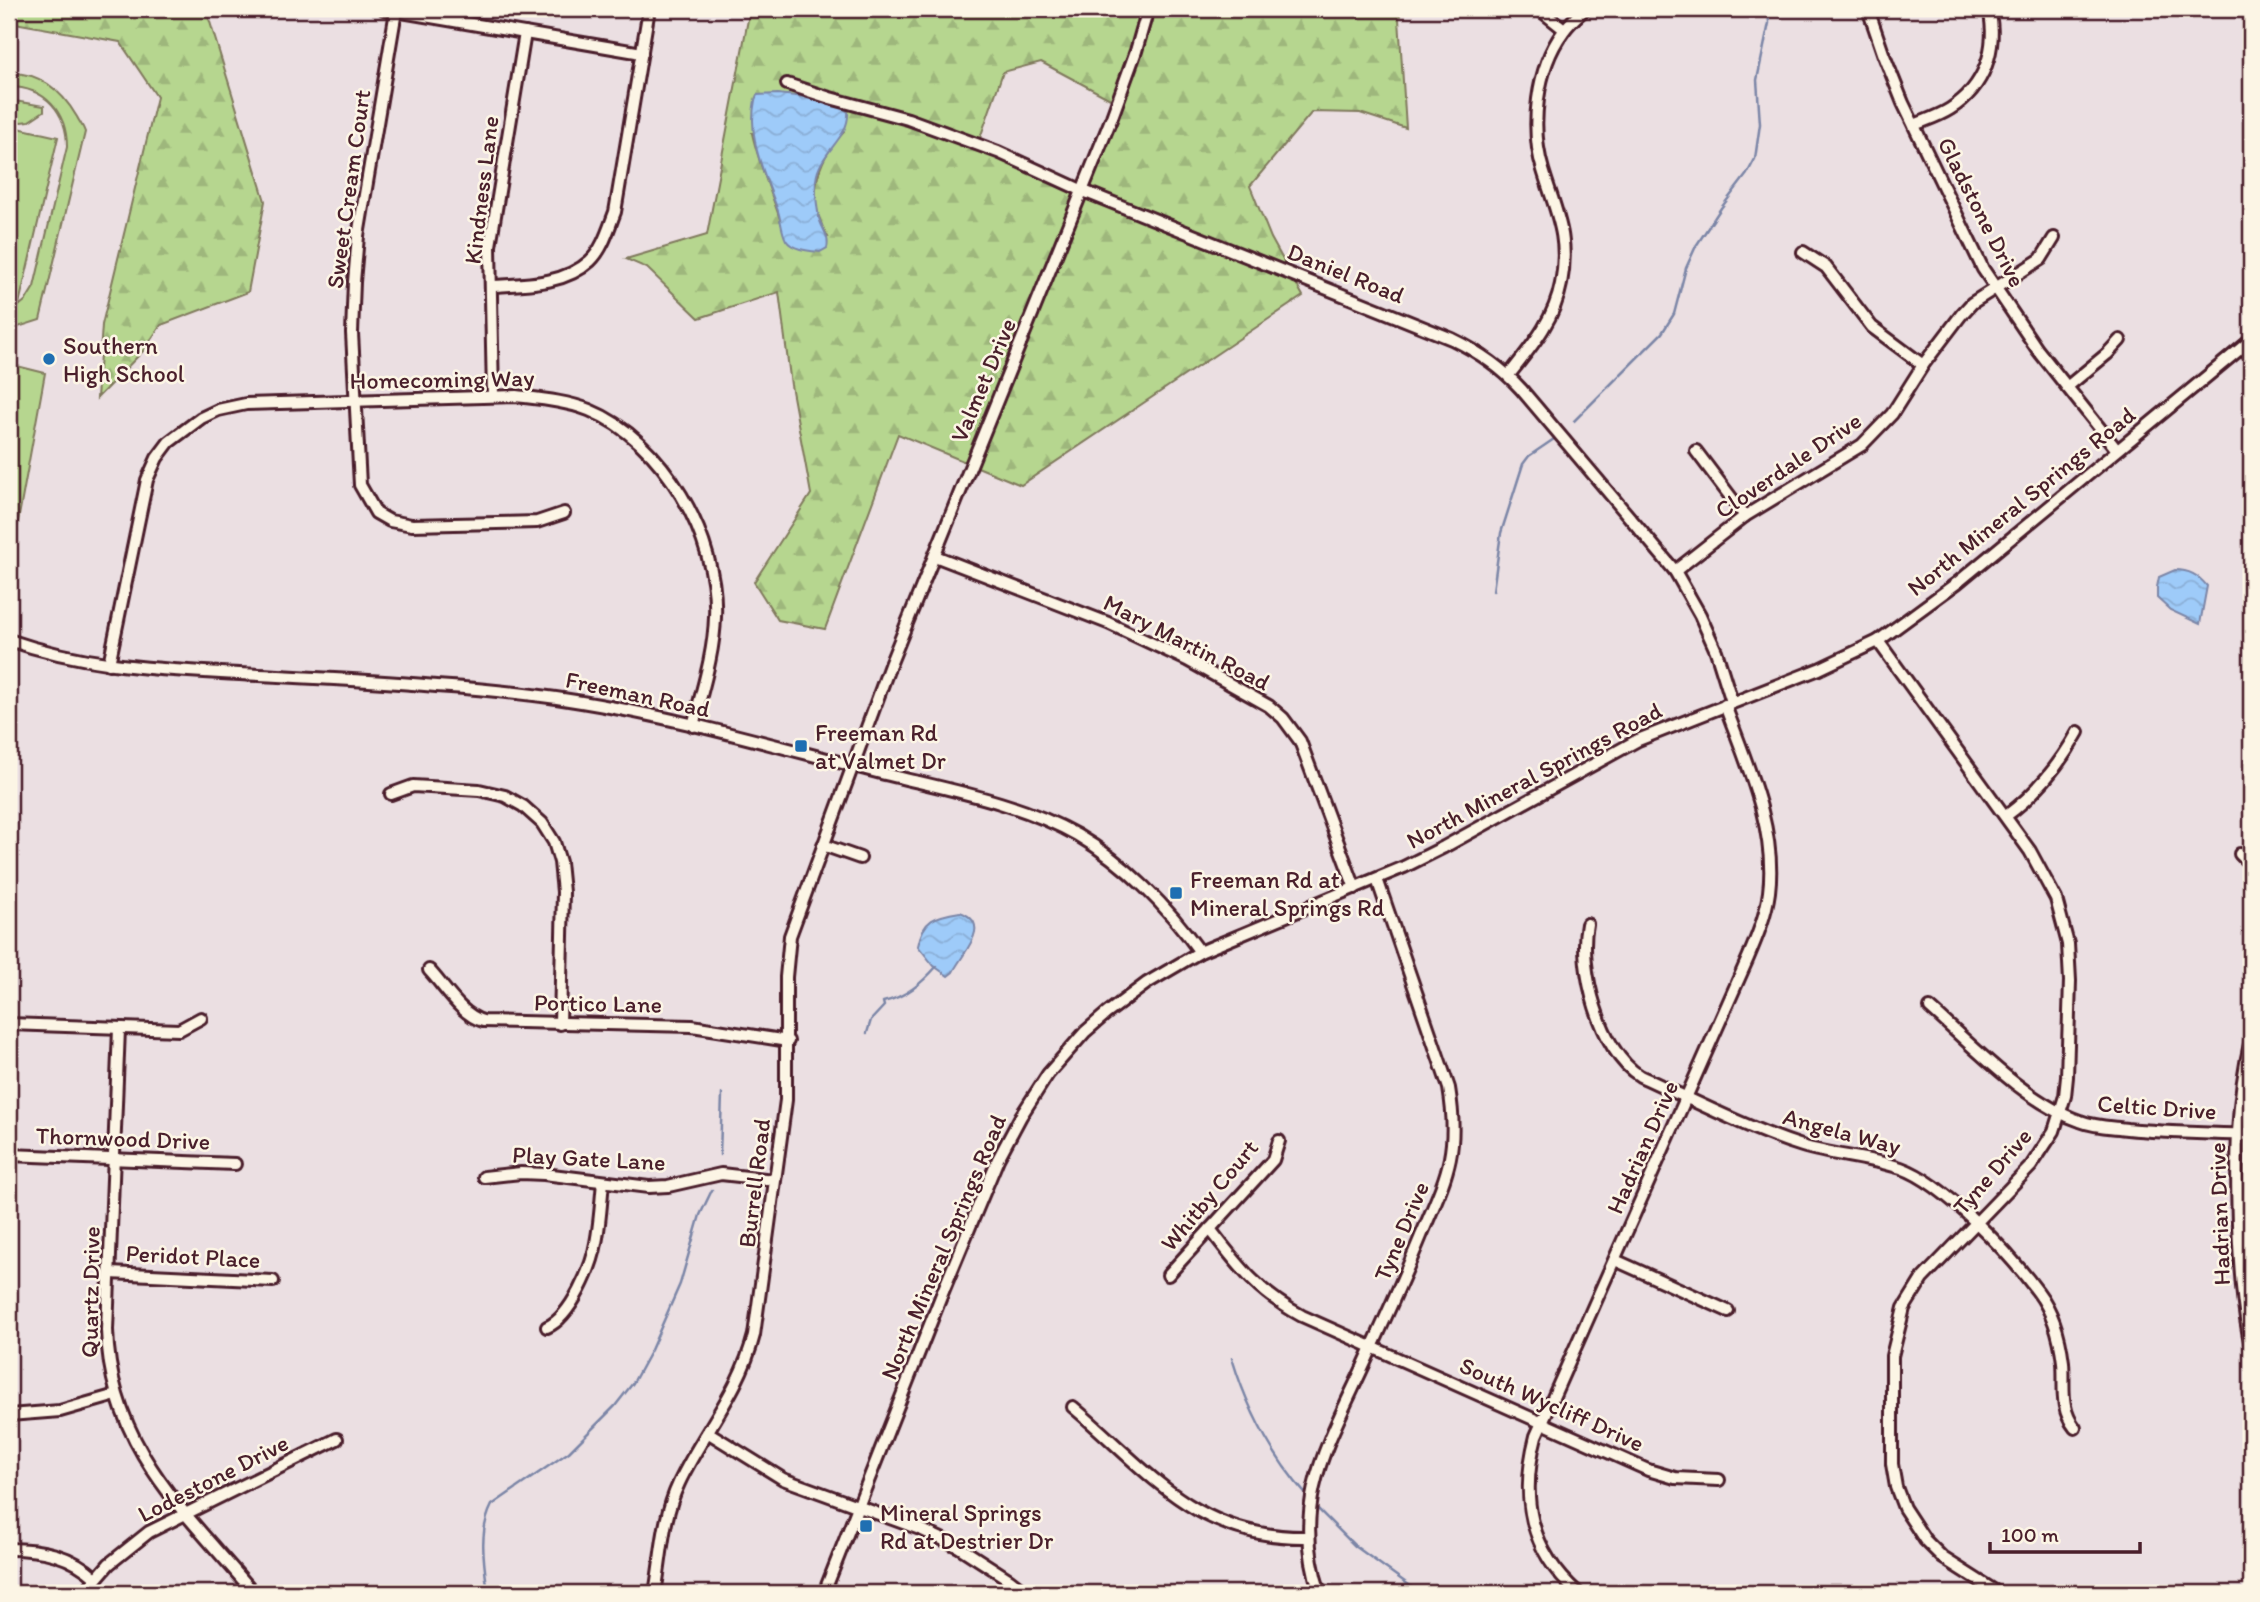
<svg xmlns="http://www.w3.org/2000/svg" width="2260" height="1602" font-family="Itim,sans-serif">
	<style>
		.forest { fill: url(#forest-firs); stroke: #807a5d; stroke-width: 2; fill-rule: evenodd }
		.pitch { fill: #b6d68f; stroke: #807a5d; stroke-width: 2 }
		.water { fill: url(#water-waves); stroke: #7c86a7; stroke-width: 2 }
		.lines { fill: none; stroke-linecap: round; stroke-linejoin: round }
		.stream { stroke: #7c86a7; stroke-width: 2.5 }
		.minor-casing { stroke: #4a1f2b; stroke-width: 16 }
		.minor { stroke: #fcf5e5; stroke-width: 10 }
		.poi-dot { fill: #1f6fb2; stroke: #fcf5e5; stroke-width: 2.5 }
		.labels { text-anchor: middle; dominant-baseline: central; stroke-width: 5; stroke-linejoin: round; paint-order: stroke }
		.street-label { font-size: 24px; fill: #4a1f2b; stroke: #fcf5e5 }
		.poi-label { font-size: 24px; fill: #4a1f2b; stroke: #fcf5e5; text-anchor: start }
	</style>
	<defs>
		<pattern id="forest-firs" width="22" height="20" patternUnits="userSpaceOnUse" patternTransform="scale(1.75)"><rect width="22" height="20" fill="#b6d68f"/><path d="M5 1l3.5 6h-7zM16 11l3.5 6h-7z" fill="#9eb77c"/></pattern>
		<pattern id="water-waves" width="16" height="10" patternUnits="userSpaceOnUse" patternTransform="scale(1.75)"><rect width="16" height="10" fill="#9ecbf9"/><path d="M0 5q4-4 8 0t8 0" fill="none" stroke="#8aaed6"/></pattern>
	</defs>
	<rect width="100%" height="100%" fill="#ebdfe2"/>
	<filter id="ink" filterUnits="userSpaceOnUse"><feTurbulence type="fractalNoise" baseFrequency=".0143" numOctaves="2"/><feDisplacementMap in="SourceGraphic" scale="14" xChannelSelector="R" yChannelSelector="G"/><feConvolveMatrix kernelMatrix="1 2 1 2 8 2 1 2 1" color-interpolation-filters="sRGB"/></filter>
	<g filter="url(#ink)">
		<g class="forest">
			<path d="M 9,9 L 206,9 L 265,201 L 248,292 L 161,325 L 143,351 L 97,398 L 102,325 L 157,97 L 120,42 L 9,22 Z"/>
			<path d="M 750,9 L 1402,9 L 1399,19 L 1406,128 L 1360,113 L 1312,112 L 1250,186 L 1271,238 L 1303,296 L 1021,485 L 898,434 L 825,629 L 778,620 L 754,582 L 811,494 L 791,385 L 779,292 L 699,318 L 647,268 L 626,259 L 707,235 ZM 1041,62 L 1114,101 L 1080,185 L 979,141 L 1003,72 ZM 752,133 L 843,133 C 815,162 806,201 828,237 L 787,241 C 777,205 760,170 752,133 Z"/>
		</g>
		<g class="pitch">
			<path d="M 9,73 C 41,72 62,91 77,117 C 80,123 83,126 85,132 L 40,320 L 9,330 L 9,314 L 26,300 L 34,287 L 67,147 C 67,112 45,87 9,87 Z"/>
			<path d="M 9,100 L 44,106 L 44,111 L 29,121 L 21,122 L 9,118 Z"/>
			<path d="M 9,126 L 58,137 L 19,304 L 9,302 Z"/>
			<path d="M 9,364 L 45,373 L 9,571 Z"/>
		</g>
		<g class="water">
			<path d="M 778,94 C 801,97 830,97 848,112 C 850,138 819,152 816,180 C 815,191 817,207 819,218 C 822,229 830,237 827,248 L 820,252 C 810,251 792,250 786,240 C 781,231 781,218 777,208 C 764,172 747,139 755,100 L 757,95 Z"/>
			<path d="M 2175,570 C 2189,570 2198,575 2207,586 L 2200,624 L 2170,610 L 2157,598 L 2157,587 L 2159,577 Z"/>
			<path d="M 960,912 C 993,924 964,951 953,972 L 948,976 L 934,966 L 918,946 C 923,919 935,916 960,912 Z"/>
		</g>
		<g class="lines">
			<g class="stream">
				<path d="M 1574,421 L 1662,333 L 1674,314 L 1686,268 L 1696,246 L 1721,208 L 1747,174 L 1755,159 L 1760,124 L 1757,80 L 1769,23 L 1768,9"/>
				<path d="M 1493,591 L 1501,533 L 1523,464 L 1529,456 L 1554,439"/>
				<path d="M 867,1033 L 871,1020 L 884,1006 L 883,1002 C 906,997 922,983 937,966"/>
				<path d="M 720,1155 L 722,1094"/>
				<path d="M 1232,1358 C 1248,1411 1272,1457 1309,1498"/>
				<path d="M 1315,1506 L 1355,1546 L 1420,1593"/>
				<path d="M 488,1593 C 484,1564 478,1532 492,1505 L 569,1452 L 615,1406 L 633,1383 L 651,1350 L 680,1284 L 700,1215 L 712,1190"/>
			</g>
			<g class="minor-casing">
				<g id="minor">
					<path d="M 384,9 L 642,53"/>
					<path d="M 1539,9 L 1564,29"/>
					<path d="M 1868,9 L 1883,53 L 1903,103 L 1983,269 L 2037,349 L 2117,450"/>
					<path d="M 396,11 L 358,236 L 354,282 L 352,333 L 360,485 L 376,513 L 390,521 L 412,525 L 537,522 L 564,513"/>
					<path d="M 787,84 L 830,98 L 908,119 L 998,152 L 1081,190 L 1452,339 C 1479,352 1501,367 1521,389 L 1675,571 L 1700,615 L 1716,651 L 1732,702"/>
					<path d="M 1914,125 C 1926,120 1939,116 1950,109 C 1985,87 1998,48 1989,9"/>
					<path d="M 1803,252 L 1826,267 L 1872,327 L 1923,365"/>
					<path d="M 491,286 C 524,284 564,285 590,261 C 603,249 609,227 615,212 L 649,9"/>
					<path d="M 1509,375 C 1531,347 1554,321 1561,284 C 1570,237 1556,213 1543,170 C 1530,128 1536,69 1563,32 C 1569,23 1577,16 1585,9"/>
					<path d="M 2067,387 L 2107,354 L 2120,340"/>
					<path d="M 493,396 L 490,246 L 525,33"/>
					<path d="M 1696,451 L 1745,516"/>
					<path d="M 935,556 L 1108,623 L 1187,660 L 1269,706 L 1283,718 L 1300,741 L 1355,888"/>
					<path d="M 1675,571 L 1745,516 L 1862,445 L 1892,414 L 1923,365 L 1961,315 L 1972,303 L 2041,259 L 2054,238"/>
					<path d="M 9,640 C 78,664 148,669 221,673 C 293,677 365,680 436,686 C 480,689 525,693 569,700 C 673,716 775,746 877,772 C 944,789 1017,801 1077,835 C 1125,863 1168,907 1200,952"/>
					<path d="M 1878,641 L 2030,851 L 2056,899 L 2068,944 L 2070,981 L 2067,1077 L 2065,1096 L 2054,1131 L 2031,1166 L 1922,1279 L 1904,1308 L 1892,1356 L 1892,1464 L 1896,1487 L 1904,1508 L 1925,1540 L 1943,1558 L 1998,1593"/>
					<path d="M 109,664 L 147,480 L 157,458 L 169,442 L 201,418 L 218,410 L 246,404 L 516,396 C 541,399 566,401 589,410 C 663,440 719,538 715,617 C 714,654 702,690 693,726"/>
					<path d="M 391,794 L 413,786 L 479,790 L 505,796 L 523,806 L 542,823 L 554,842 L 560,862 L 563,892 L 560,1024"/>
					<path d="M 2006,816 C 2037,793 2059,766 2078,732"/>
					<path d="M 823,845 L 860,858"/>
					<path d="M 2240,854 L 2251,865"/>
					<path d="M 1587,924 C 1578,967 1600,1052 1640,1076 C 1693,1100 1746,1128 1802,1146 C 1834,1156 1868,1157 1901,1168 C 1944,1183 2010,1254 2038,1292 C 2053,1312 2060,1337 2063,1362 C 2065,1386 2059,1408 2075,1428"/>
					<path d="M 429,970 C 445,987 461,1015 483,1021 L 692,1026 L 788,1041"/>
					<path d="M 1930,1008 C 1973,1046 2025,1102 2080,1121 C 2095,1127 2111,1127 2127,1129 C 2169,1133 2210,1133 2251,1135"/>
					<path d="M 9,1024 L 179,1030 L 201,1018"/>
					<path d="M 119,1029 L 107,1330 C 110,1447 184,1510 254,1593"/>
					<path d="M 2251,1039 C 2236,1102 2236,1159 2238,1224 C 2240,1265 2242,1306 2251,1346"/>
					<path d="M 9,1155 L 235,1164"/>
					<path d="M 484,1177 L 521,1173 L 544,1174 L 649,1187 L 668,1186 L 721,1174 L 774,1180"/>
					<path d="M 1210,1229 C 1240,1268 1258,1292 1302,1316 L 1648,1470 L 1675,1478 L 1719,1480"/>
					<path d="M 1615,1260 L 1728,1311"/>
					<path d="M 110,1273 L 273,1281"/>
					<path d="M 1168,1275 L 1273,1160 L 1279,1141"/>
					<path d="M 547,1327 C 571,1317 592,1267 596,1243 C 600,1223 601,1202 603,1182"/>
					<path d="M 1073,1407 C 1150,1472 1196,1539 1307,1537"/>
					<path d="M 9,1415 L 60,1411 L 116,1395"/>
					<path d="M 709,1433 L 783,1479 L 920,1529 L 959,1547 L 1010,1580 L 1027,1593"/>
					<path d="M 9,1549 C 42,1549 71,1555 96,1578"/>
					<path d="M 84,1593 L 109,1564 L 149,1532 L 337,1439"/>
					<path d="M 655,1593 C 662,1555 662,1519 679,1483 C 703,1432 740,1391 754,1335 L 786,1100 L 786,977 L 790,936 L 890,665 L 1112,117 L 1136,51 L 1148,9"/>
					<path d="M 824,1593 L 944,1289 L 998,1159 L 1021,1116 L 1048,1074 L 1085,1032 L 1107,1013 L 1147,983 L 1200,952 L 1404,867 L 1444,847 L 1638,740 L 1819,669 L 1878,641 L 1957,583 L 2251,340"/>
					<path d="M 1320,1593 C 1290,1505 1327,1445 1363,1367 C 1383,1323 1403,1280 1421,1236 C 1446,1177 1460,1154 1449,1088 L 1377,879"/>
					<path d="M 1578,1593 C 1529,1550 1520,1497 1536,1436 L 1748,958 C 1757,937 1766,915 1769,892 C 1777,828 1746,763 1725,705"/>
				</g>
			</g>
			<use href="#minor" class="minor"/>
		</g>
	</g>
	<g class="poi-dot">
		<circle cx="49" cy="359" r="7"/>
		<rect x="794" y="739" width="14" height="14" rx="3.5"/>
		<rect x="1169" y="886" width="14" height="14" rx="3.5"/>
		<rect x="859" y="1519" width="14" height="14" rx="3.5"/>
	</g>
	<g class="labels">
		<g class="street-label">
			<text transform="translate(348 189) rotate(-82)">Sweet Cream Court</text>
			<text transform="translate(481 190) rotate(-83)">Kindness Lane</text>
			<text transform="translate(1982 212) rotate(63)">Gladstone Drive</text>
			<text transform="translate(1346 273) rotate(22)">Daniel Road</text>
			<text transform="translate(442 379) rotate(-1)">Homecoming Way</text>
			<text transform="translate(983 380) rotate(-67)">Valmet Drive</text>
			<text transform="translate(1788 465) rotate(-34)">Cloverdale Drive</text>
			<text transform="translate(2021 501) rotate(-39)">North Mineral Springs Road</text>
			<text transform="translate(1187 642) rotate(27)">Mary Martin Road</text>
			<text transform="translate(638 694) rotate(12)">Freeman Road</text>
			<text transform="translate(1534 775) rotate(-28)">North Mineral Springs Road</text>
			<text transform="translate(598 1003) rotate(1)">Portico Lane</text>
			<text transform="translate(2157 1107) rotate(4)">Celtic Drive</text>
			<text transform="translate(1842 1131) rotate(15)">Angela Way</text>
			<text transform="translate(123 1138) rotate(2)">Thornwood Drive</text>
			<text transform="translate(1642 1147) rotate(-66)">Hadrian Drive</text>
			<text transform="translate(589 1158) rotate(3)">Play Gate Lane</text>
			<text transform="translate(1992 1171) rotate(-49)">Tyne Drive</text>
			<text transform="translate(754 1183) rotate(-83)">Burrell Road</text>
			<text transform="translate(1209 1195) rotate(-50)">Whitby Court</text>
			<text transform="translate(2219 1214) rotate(-92)">Hadrian Drive</text>
			<text transform="translate(1401 1231) rotate(-67)">Tyne Drive</text>
			<text transform="translate(943 1247) rotate(-67)">North Mineral Springs Road</text>
			<text transform="translate(193 1256) rotate(3)">Peridot Place</text>
			<text transform="translate(90 1292) rotate(-89)">Quartz Drive</text>
			<text transform="translate(1552 1404) rotate(24)">South Wycliff Drive</text>
			<text transform="translate(213 1478) rotate(-27)">Lodestone Drive</text>
		</g>
		<g class="poi-label">
			<text x="63" y="345">Southern<tspan x="63" dy="28">High School</tspan></text>
			<text x="815" y="732">Freeman Rd<tspan x="815" dy="28">at Valmet Dr</tspan></text>
			<text x="1190" y="879">Freeman Rd at<tspan x="1190" dy="28">Mineral Springs Rd</tspan></text>
			<text x="880" y="1512">Mineral Springs<tspan x="880" dy="28">Rd at Destrier Dr</tspan></text>
		</g>
	</g>
	<rect width="2260" height="1602" fill="none" stroke="#fcf5e5" stroke-width="35"/>
	<rect x="18" y="18" width="2225" height="1567" fill="none" stroke="#4a1f2b" stroke-width="2.5" filter="url(#ink)"/>
	<path d="M1990 1542v10h150v-10" fill="none" stroke="#4a1f2b" stroke-width="3.5"/>
	<text x="2001" y="1542" font-size="21" fill="#4a1f2b" stroke="#fcf5e5" stroke-width="5" paint-order="stroke">100 m</text>
</svg>
